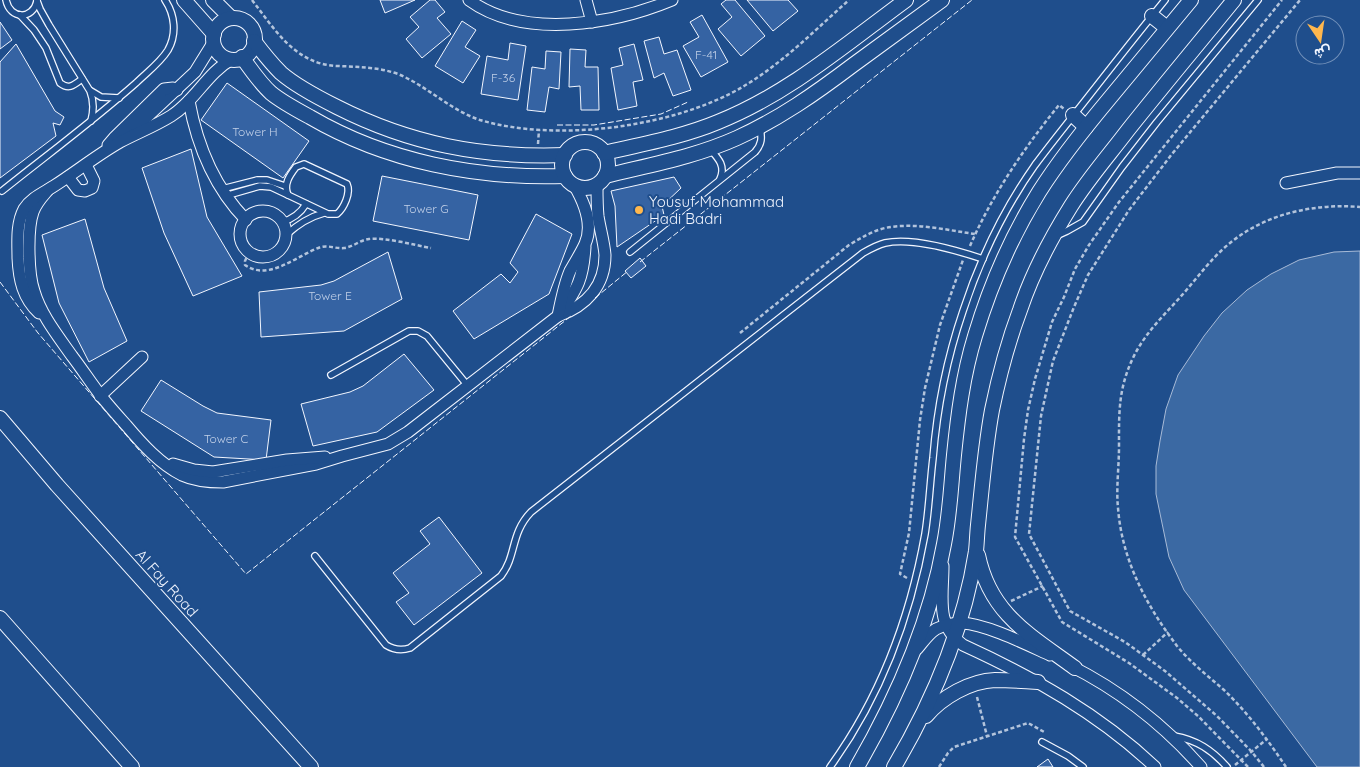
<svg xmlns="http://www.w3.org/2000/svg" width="1360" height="767" font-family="Quicksand,Vazirmatn,sans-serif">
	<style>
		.water { fill: #3b69a3; stroke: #a8bbd7 }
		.building { fill: #3563a3; stroke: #f2f6ff }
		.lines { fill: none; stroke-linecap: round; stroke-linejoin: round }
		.service-casing { stroke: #f2f6ff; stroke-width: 8 }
		.minor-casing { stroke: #f2f6ff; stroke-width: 13 }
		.tertiary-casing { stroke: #f2f6ff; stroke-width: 16 }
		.path { stroke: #b3c4dc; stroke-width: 2.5; stroke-dasharray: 4 2.5; stroke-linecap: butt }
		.service { stroke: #1f4e8c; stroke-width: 5.5 }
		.minor { stroke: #1f4e8c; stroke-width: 11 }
		.tertiary { stroke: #1f4e8c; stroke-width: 14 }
		.fence { stroke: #f2f6ff; stroke-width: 1; stroke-dasharray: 6 2.5; stroke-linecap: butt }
		.poi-dot { fill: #ffb74d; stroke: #1f4e8c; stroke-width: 2 }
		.labels { text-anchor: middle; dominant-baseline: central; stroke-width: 4; stroke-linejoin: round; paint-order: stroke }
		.number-label { font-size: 12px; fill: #c3d1e8 }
		.poi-label { font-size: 15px; fill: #f2f6ff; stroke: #1f4e8c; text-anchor: start }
		.street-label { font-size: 15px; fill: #f2f6ff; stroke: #1f4e8c }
	</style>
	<rect width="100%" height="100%" fill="#1f4e8c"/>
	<path class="water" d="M 1360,251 L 1360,767 L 1317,767 L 1184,590 L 1169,557 L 1156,494 L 1156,466 L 1160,441 L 1166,409 L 1178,375 L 1204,336 L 1222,313 L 1247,290 L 1271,274 L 1299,260 L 1334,252 Z"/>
	<g class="building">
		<path d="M 380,0 L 415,0 L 385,13 Z"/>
		<path d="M 430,0 L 435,0 L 445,12 L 437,18 L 451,34 L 422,58 L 406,39 L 419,27 L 410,17 Z"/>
		<path d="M 726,0 L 735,0 L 765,36 L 741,56 L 718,29 L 732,17 L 721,4 Z"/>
		<path d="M 747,0 L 788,0 L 798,11 L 773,31 Z"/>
		<path d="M 702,15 L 728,62 L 701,77 L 683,46 L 699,37 L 690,22 Z"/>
		<path d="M 462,21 L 476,30 L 465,47 L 480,56 L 463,83 L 435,66 Z"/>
		<path d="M 0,22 L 12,40 L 0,49 Z"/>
		<path d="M 659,37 L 664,54 L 677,50 L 691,90 L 673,96 L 664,73 L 654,78 L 644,41 Z"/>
		<path d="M 510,43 L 526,46 L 518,100 L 481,94 L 487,56 L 508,60 Z"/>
		<path d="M 16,44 L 55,111 L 64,117 L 60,125 L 53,123 L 56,136 L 0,178 L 0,62 Z"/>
		<path d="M 634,44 L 643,80 L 633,82 L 637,106 L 618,110 L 611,68 L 623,65 L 619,48 Z"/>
		<path d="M 570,49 L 586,50 L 585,67 L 598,67 L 599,110 L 581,110 L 580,86 L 569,87 Z"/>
		<path d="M 546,51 L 561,52 L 559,89 L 549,87 L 545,112 L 527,110 L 532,67 L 545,69 Z"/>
		<path d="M 227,83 L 309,141 L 283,178 L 201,120 Z"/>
		<path d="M 191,149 L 207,217 L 242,276 L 193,296 L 164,233 L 142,168 Z"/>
		<path d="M 382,176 L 478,195 L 469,240 L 373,221 Z"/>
		<path d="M 674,177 L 681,188 L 662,206 L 664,215 L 617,247 L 615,206 L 611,191 Z"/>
		<path d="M 536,214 L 572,234 L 549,294 L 474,339 L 453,311 L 501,274 L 510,283 L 518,272 L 510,263 Z"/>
		<path d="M 85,219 L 104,288 L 127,341 L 89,362 L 59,303 L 42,235 Z"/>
		<path d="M 388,252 L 402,299 L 344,331 L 261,337 L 259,292 L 321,285 L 334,281 Z"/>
		<path d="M 640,258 L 646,266 L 631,278 L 625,271 Z"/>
		<path d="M 404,354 L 434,390 L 377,432 L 313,446 L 301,404 L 350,392 L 363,386 Z"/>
		<path d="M 161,380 L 203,406 L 217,413 L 271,420 L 266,460 L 214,457 L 141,411 Z"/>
		<path d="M 439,517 L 482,573 L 414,625 L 396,602 L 409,593 L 393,573 L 430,544 L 420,531 Z"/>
		<path d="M 1048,759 L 1053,767 L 1037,767 Z"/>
	</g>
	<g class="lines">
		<g class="service-casing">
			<g id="service">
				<path d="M 6,0 C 10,20 33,20 37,1"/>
				<path d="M 37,1 L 40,9 L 49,25 L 90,91 C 94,101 94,110 91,121"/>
				<path d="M 20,15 L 34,30 L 46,48 L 60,83 C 69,90 74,85 82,79"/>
				<path d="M 91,91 L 101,97 L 119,98"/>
				<path d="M 710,149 C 718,158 726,166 720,179"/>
				<path d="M 304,164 L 347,184 C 351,193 344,208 337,214 L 328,214 L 288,195 C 283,184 290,175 296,167 Z"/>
				<path d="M 222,189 L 257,180 L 267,180 L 285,186"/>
				<path d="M 2,191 C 47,155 93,121 136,83 C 146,73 160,63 168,50 C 177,34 175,15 165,0"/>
				<path d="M 225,196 L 260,186 L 271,187 L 288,195"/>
				<path d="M 282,222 C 293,219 300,214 306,204"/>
				<path d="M 286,235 C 298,224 309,217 324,213"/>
				<path d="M 1056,236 L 1067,231 L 1083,222 L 1122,167 L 1157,122 L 1258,0"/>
				<path d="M 630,252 L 755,152 C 762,144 762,138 760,127"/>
				<path d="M 331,375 L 409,331 L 418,331 L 427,336 L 468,386"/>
				<path d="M 315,556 L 386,645 C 394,650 401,651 410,648 L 501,576 C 517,555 510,534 531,512 L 863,253 C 870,249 877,245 885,243 C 912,237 956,250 983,259"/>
				<path d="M 1174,736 C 1197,740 1212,750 1227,767"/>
				<path d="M 1042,742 L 1068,756 L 1083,767"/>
				<path d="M 830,767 C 880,698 910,618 925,534 C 929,509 930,483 933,458 C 937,408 947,358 963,311 C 980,259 1004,209 1035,165 C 1052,142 1070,120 1088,97 C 1113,65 1139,32 1165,0"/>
			</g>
		</g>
		<g class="minor-casing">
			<g id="minor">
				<path d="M 469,0 C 524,40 614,24 672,0"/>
				<path d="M 586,0 L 592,22"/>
				<path d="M 189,101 C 197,145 214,187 246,220"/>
				<path d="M 132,131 L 195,72 L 213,43"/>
				<path d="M 108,145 L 114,138 L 164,89 L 173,88 L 177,90"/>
				<path d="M 68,177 L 78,190 L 85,191 L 92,188 L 94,181 L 86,165"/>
				<path d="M 1286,183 L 1337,173 L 1360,173"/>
				<path d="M 48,190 C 42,197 36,203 33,212 C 27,229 28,274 34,291 C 41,315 58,336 72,356 C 82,369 91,383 101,396 C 109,406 117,415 126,425 C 142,444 160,464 182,475 C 195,481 208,482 223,482 L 316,464 L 342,456 L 388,444 L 408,432 L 558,316 C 586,306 605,286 605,255 C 604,242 600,229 598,216 C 597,206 597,195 597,185"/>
				<circle cx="263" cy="234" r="23"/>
				<path d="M 39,313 C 23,298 19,280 18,258 C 18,243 16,224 24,209 C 31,198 43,193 54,186 C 76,172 97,155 120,142 C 137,133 155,126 171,116 C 195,101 207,73 232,59"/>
				<path d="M 561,313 C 578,287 583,279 585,247"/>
				<path d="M 558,316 C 561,301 564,285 570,271 C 575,262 581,253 585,244 C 594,224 584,202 574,185"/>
				<path d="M 100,396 L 142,357"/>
				<path d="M 173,464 L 194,470 L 213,472 L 287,460 L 325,457"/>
				<path d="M 943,566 C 943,597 935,625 963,645 C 1033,677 1099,714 1155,767"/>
				<path d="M 917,649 C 923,642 928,634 936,629 C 944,625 953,623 962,623 C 986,624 1028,645 1050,655"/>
				<path d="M 1069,665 C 1119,690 1164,725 1201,767"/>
			</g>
		</g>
		<g class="tertiary-casing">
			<g id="tertiary">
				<path d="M 184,0 L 214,34"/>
				<path d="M 213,0 L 231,18"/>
				<path d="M 1152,16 L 1167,28"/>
				<circle cx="234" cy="39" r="21"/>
				<path d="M 254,41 C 263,53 271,63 281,73 C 296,86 319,98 337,107 C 410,144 482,158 565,155"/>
				<path d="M 242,57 C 251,70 260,83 271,93 C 282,102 297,110 310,117 C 387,162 477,179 565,176"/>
				<path d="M 1073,115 L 1086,127"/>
				<circle cx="585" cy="165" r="23"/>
				<path d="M 604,153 C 643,144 682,137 718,122 C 788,94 846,44 906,0"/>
				<path d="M 605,176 C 649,165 695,157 737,138 C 779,119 816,93 853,65 C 882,44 912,22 942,0"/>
				<path d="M 0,418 L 57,485 L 311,767"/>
				<path d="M 978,555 C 990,614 1030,635 1075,668"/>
				<path d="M 0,618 L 132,767"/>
				<path d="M 926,716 C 942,697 970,681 995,680 C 1009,680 1024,681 1038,682"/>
				<path d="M 857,767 C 897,698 930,623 944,544 C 950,514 951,485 954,455 C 958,415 963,375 975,336 C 990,286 1011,237 1039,192 C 1060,159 1084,129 1109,99 C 1136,66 1164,33 1191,0"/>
				<path d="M 894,767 C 933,701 964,628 976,551 C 977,542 977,534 978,525 C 982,487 985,448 992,410 C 999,376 1008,342 1020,310 C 1032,274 1051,238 1071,206 C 1088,179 1109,155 1128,130 C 1163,86 1199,43 1234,0"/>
			</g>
		</g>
		<g class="path">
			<path d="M 252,0 C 275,30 296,65 338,66 C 359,67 378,67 398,74 C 427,86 450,110 480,120 C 557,143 676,127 744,86 C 783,63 816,29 849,0"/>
			<path d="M 538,144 L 539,130"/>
			<path d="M 970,246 C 992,195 1024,148 1059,105 L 1064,109"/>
			<path d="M 249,252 L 245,261 L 245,265 C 269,282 297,255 321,247 C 329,245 336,249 344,248 C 353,247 360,240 369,239 C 385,237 414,245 431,248"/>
			<path d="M 740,333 L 849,245 C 861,238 872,231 885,228 C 914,222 946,230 975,234"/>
			<path d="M 907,578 L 900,574 L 909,533 L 920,420 L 925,388 L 940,325 L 963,260"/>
			<path d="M 1011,601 L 1043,586"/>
			<path d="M 1143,655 L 1168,632"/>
			<path d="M 977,697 L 987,736"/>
			<path d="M 1235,765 L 1267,739"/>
			<path d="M 939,767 L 948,753 L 954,747 L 1028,723 L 1046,733"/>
			<path d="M 1248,767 L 1198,716 L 1177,698 L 1129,663 L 1062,622 L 1015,537 L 1024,439 L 1028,410 L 1035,379 L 1052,322 L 1064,297 L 1075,269 L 1089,245 L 1119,202 L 1282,0"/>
			<path d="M 1264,767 L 1251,751 L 1217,716 L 1165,671 L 1125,642 L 1070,611 L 1029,534 L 1041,416 L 1053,361 L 1074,307 L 1088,275 L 1129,210 L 1172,154 L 1300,0"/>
			<path d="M 1286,767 C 1268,740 1248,713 1224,690 C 1208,676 1191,663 1177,646 C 1146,605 1122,560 1118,508 C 1116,488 1119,467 1119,447 C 1119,414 1118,389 1133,358 C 1146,330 1170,310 1189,287 C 1200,274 1210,261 1222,250 C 1259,215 1311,203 1360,207"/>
		</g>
		<use href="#service" class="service"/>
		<use href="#minor" class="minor"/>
		<use href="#tertiary" class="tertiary"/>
		<g class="fence">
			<path d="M 557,125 L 594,125 L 661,114 L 688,102"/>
			<path d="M 640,262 L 972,0"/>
			<path d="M 0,282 L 38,333 L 246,574 L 571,316"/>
			<path d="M 595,298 L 628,271"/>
		</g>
	</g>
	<circle class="poi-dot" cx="639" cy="210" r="5"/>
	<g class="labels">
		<g class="number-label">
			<text x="706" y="54">F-41</text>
			<text x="503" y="77">F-36</text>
			<text x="255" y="131">Tower H</text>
			<text x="426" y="208">Tower G</text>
			<text x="330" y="295">Tower E</text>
			<text x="226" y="438">Tower C</text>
		</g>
		<g class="poi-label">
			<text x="649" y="201">Yousuf Mohammad<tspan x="649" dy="17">Hadi Badri</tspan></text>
		</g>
		<g class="street-label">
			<text transform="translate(167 583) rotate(48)">Al Fay Road</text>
		</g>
	</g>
	<g transform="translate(1320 40) rotate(167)"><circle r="24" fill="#1f4e8c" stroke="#7391ba"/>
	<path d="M0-4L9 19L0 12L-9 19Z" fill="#ffb74d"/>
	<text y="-8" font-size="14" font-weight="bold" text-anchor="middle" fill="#f2f6ff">ش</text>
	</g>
</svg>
